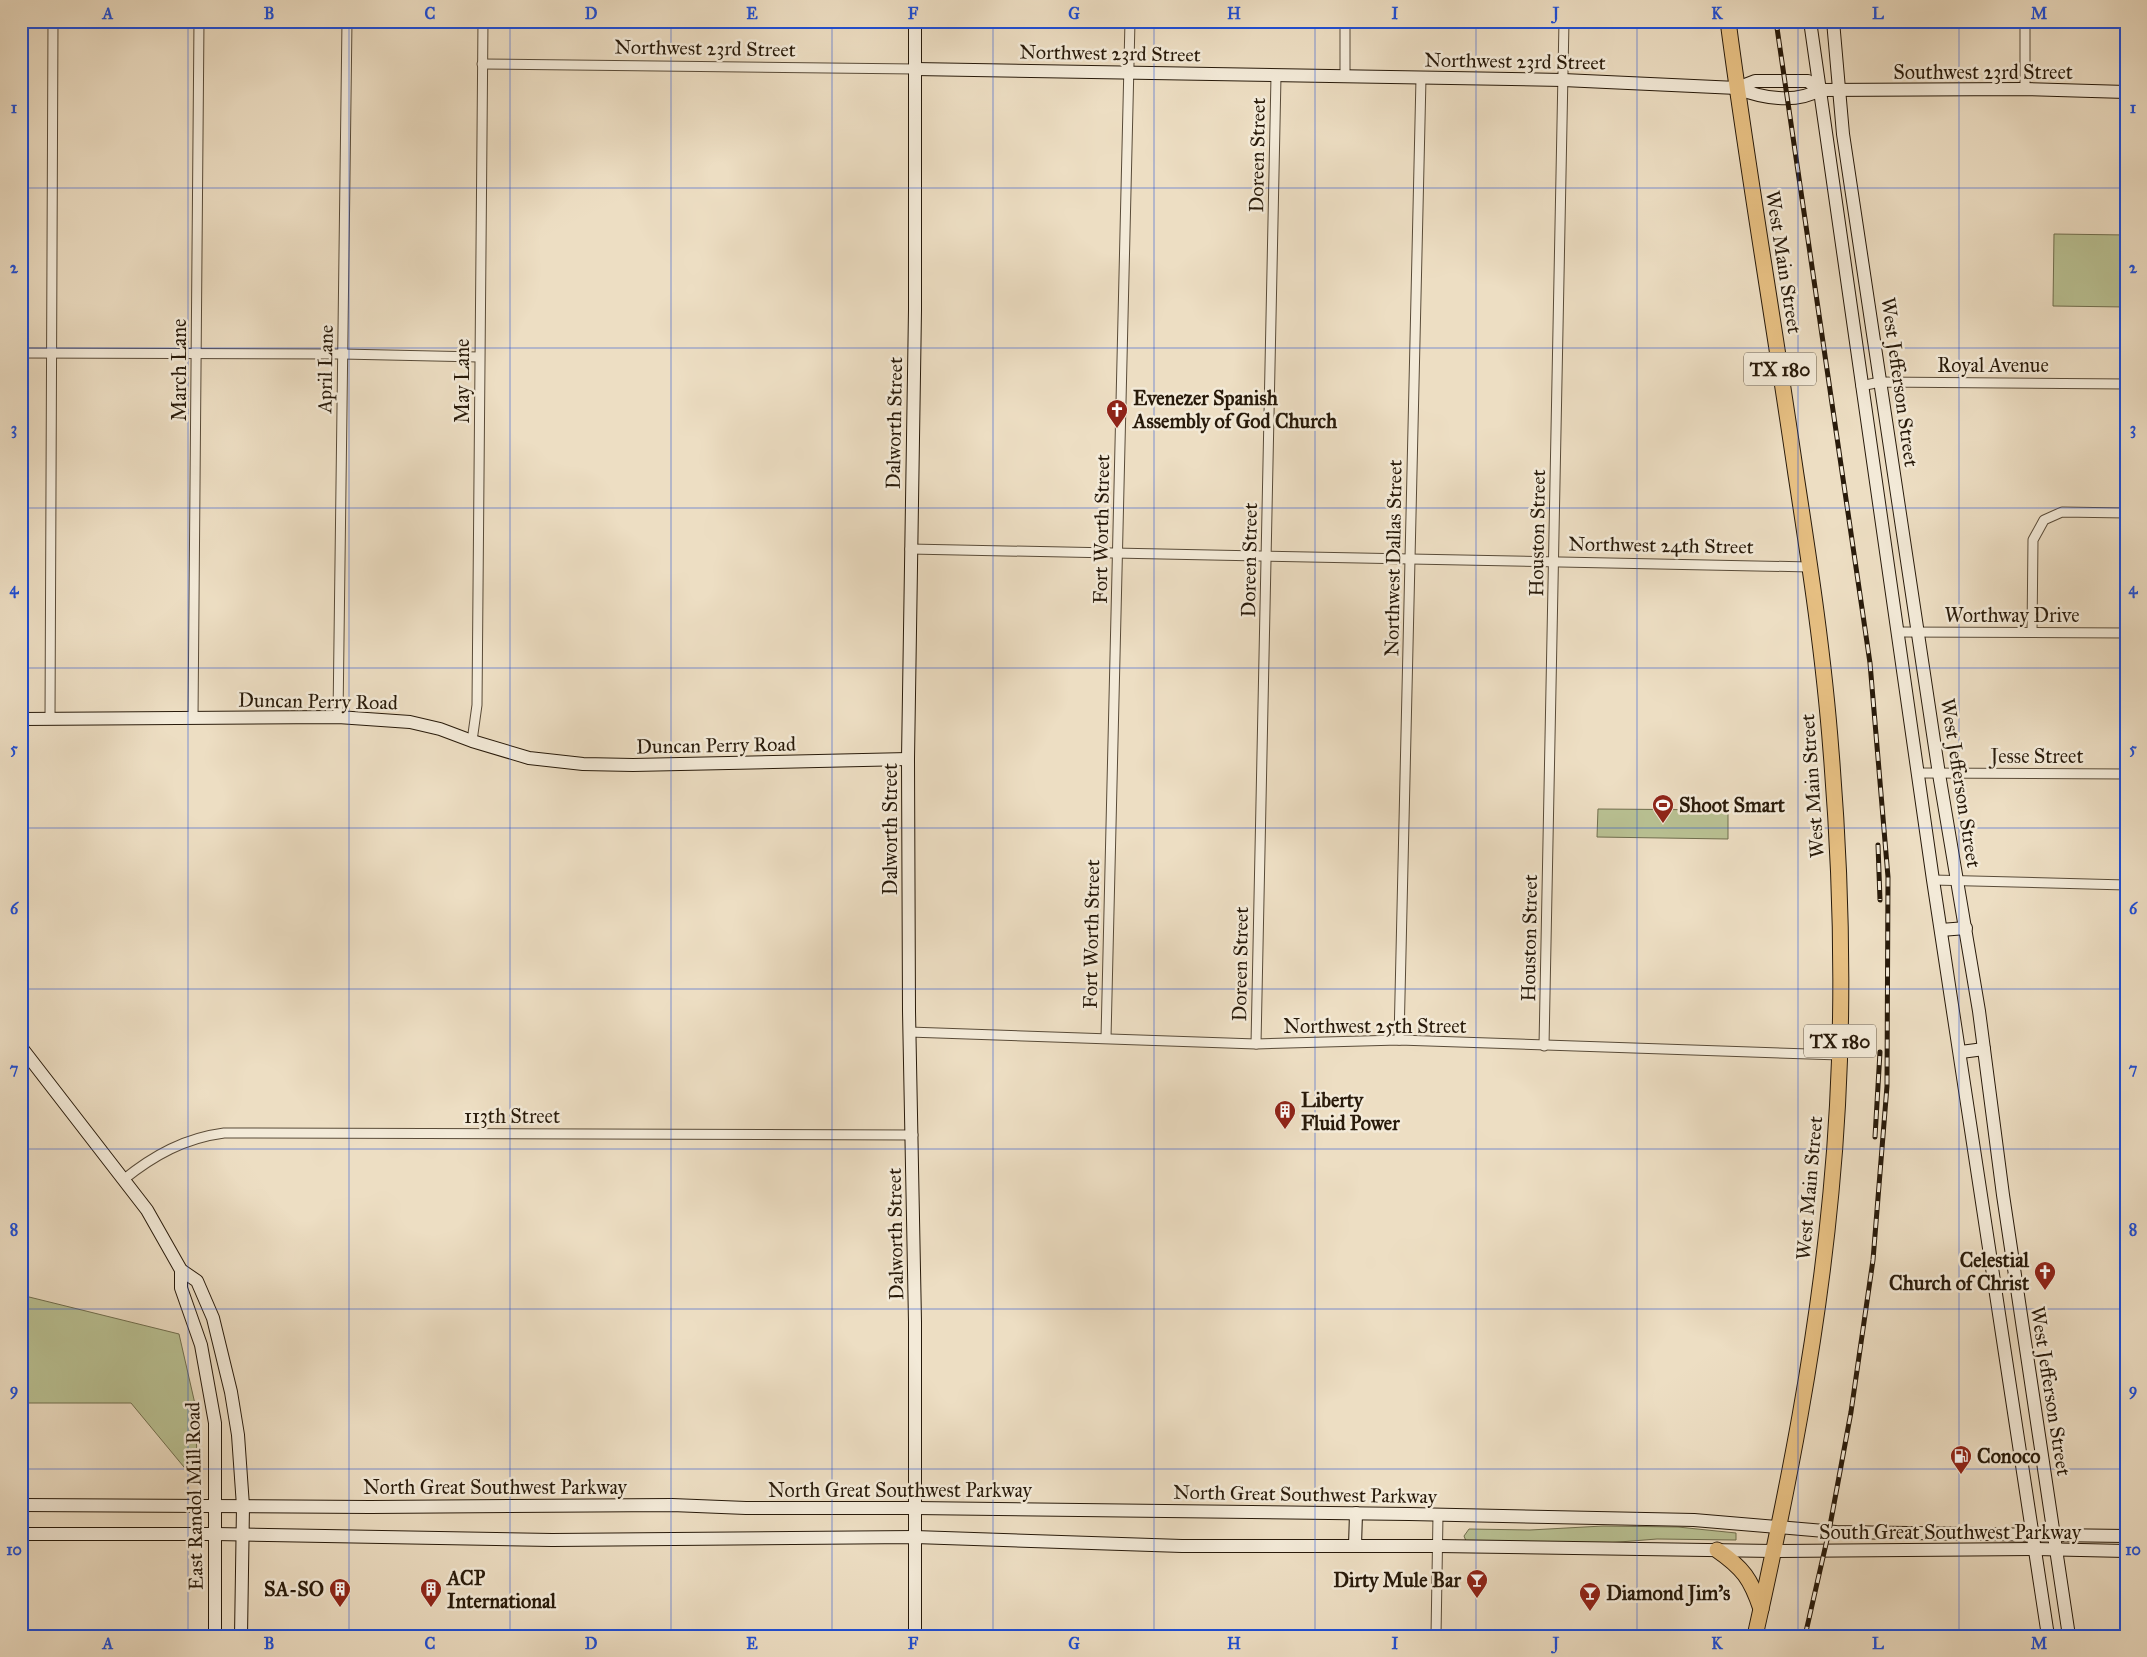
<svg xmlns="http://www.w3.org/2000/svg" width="2147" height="1657" font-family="'IM FELL Great Primer',serif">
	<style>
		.green { fill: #b9c193; stroke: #706e4e }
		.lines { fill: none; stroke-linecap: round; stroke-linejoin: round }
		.street-casing { stroke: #594b38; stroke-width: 11 }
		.secondary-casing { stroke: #281a0a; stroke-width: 14 }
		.primary-casing { stroke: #281a0a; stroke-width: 17 }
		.street { stroke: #f3ead8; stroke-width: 9 }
		.secondary { stroke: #f3ead8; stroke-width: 12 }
		.primary { stroke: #e6bf82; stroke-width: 15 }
		.rail-casing { stroke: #281a0a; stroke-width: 5 }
		.rail { stroke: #f3ead8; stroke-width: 3; stroke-dasharray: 9; stroke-linecap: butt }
		.grid { fill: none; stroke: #1d4ed8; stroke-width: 1; stroke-opacity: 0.55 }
		.labels { text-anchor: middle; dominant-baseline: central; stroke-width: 5; stroke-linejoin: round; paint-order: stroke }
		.shield { fill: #f3ead8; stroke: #655848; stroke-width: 1 }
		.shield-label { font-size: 19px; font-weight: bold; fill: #281a0a }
		.street-label { font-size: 20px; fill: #281a0a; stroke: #f3ead8 }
		.poi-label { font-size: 20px; font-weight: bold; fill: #281a0a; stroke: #f3ead8; text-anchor: start }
		.neatline { fill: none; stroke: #1d4ed8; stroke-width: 2 }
		.grid-label { font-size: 16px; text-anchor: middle; font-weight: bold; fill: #1d4ed8 }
	</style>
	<rect width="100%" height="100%" fill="#eddec3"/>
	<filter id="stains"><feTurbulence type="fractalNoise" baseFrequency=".004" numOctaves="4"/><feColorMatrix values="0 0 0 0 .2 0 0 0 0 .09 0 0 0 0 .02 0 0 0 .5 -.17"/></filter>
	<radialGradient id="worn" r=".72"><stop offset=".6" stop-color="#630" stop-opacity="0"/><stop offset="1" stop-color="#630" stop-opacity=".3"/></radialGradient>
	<g class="green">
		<path d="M 2054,234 L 2126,235 L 2126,307 L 2053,306 Z"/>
		<path d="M 1598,809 L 1728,810 L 1728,839 L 1597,837 Z"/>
		<path d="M 21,1295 L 179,1334 L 195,1404 L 198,1484 L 131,1403 L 21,1403 Z"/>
		<path d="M 1603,1526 L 1678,1527 L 1736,1533 L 1736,1540 L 1657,1539 L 1594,1544 L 1466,1541 L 1464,1536 L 1469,1529 L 1530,1530 Z"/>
	</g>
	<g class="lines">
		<g class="street-casing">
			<g id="street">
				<path d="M 2025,21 L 2025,89"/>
				<path d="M 482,64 L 915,69"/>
				<path d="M 1345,76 L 1345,21"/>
				<path d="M 21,353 L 342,354 L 479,357"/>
				<path d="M 1861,386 L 1880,382 L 2126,384"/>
				<path d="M 910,549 L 1810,567"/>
				<path d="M 1897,632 L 2126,633"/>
				<path d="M 2032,632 L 2033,540 L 2044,520 L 2062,512 L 2126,513"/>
				<path d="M 338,717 L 347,21"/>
				<path d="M 193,718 L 199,21"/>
				<path d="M 50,719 L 53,21"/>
				<path d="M 472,741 L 477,705 L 483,21"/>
				<path d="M 1918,773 L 2126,774"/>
				<path d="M 1933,880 L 2126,885"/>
				<path d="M 909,1032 L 1256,1044 L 1399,1040 L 1840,1055"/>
				<path d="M 1106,1038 L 1130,21"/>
				<path d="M 1399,1040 L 1421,78"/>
				<path d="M 1256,1044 L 1276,76"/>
				<path d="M 1544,1046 L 1564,21"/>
				<path d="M 123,1180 C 154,1155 185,1138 224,1133 L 913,1135"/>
				<path d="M 1436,1636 L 1438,1515"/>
			</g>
		</g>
		<g class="secondary-casing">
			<g id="secondary">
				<path d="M 915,21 L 915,310 L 908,759 L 909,1011 L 915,1322 L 915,1636"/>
				<path d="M 1810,21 L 1933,880 L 2048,1636"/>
				<path d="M 1833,21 L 1843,134 L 1939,774 L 1979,1011 L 2003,1195 L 2069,1636"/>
				<path d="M 915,69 L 1563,80 L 1737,88 C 1761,98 1796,104 1819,90 L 2025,89 L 2126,92"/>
				<path d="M 1737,88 L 1755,81 L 1808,81 L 1819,90"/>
				<path d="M 21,719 L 338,717 L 410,722 L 440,729 L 472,741 L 529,758 L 583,764 L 633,765 L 908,759"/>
				<path d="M 1941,930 L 1966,928"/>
				<path d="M 21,1047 L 147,1210 L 181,1270 L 197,1281 L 213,1318 L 231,1392 L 238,1435 L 243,1506 L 241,1636"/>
				<path d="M 1961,1052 L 1984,1049"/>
				<path d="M 181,1270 L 181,1288 L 201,1345 L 215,1423 L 215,1636"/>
				<path d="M 21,1505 L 370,1507 L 672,1505 L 746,1508 L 915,1508 L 1409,1514 L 1694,1520 L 1836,1532 L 2126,1536"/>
				<path d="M 21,1534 L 216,1534 L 552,1540 L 915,1537 L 1182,1546 L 1438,1546 L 1774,1551 L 2036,1549 L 2126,1551"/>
				<path d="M 1355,1546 L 1356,1513"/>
			</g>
		</g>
		<g class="primary-casing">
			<g id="primary">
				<path d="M 1728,21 C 1748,173 1774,323 1796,475 C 1810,566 1824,658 1831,751 C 1843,896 1845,1047 1831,1192 C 1817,1342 1788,1489 1755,1636"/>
				<path d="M 1717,1550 C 1743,1568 1751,1579 1761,1609"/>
			</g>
		</g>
		<use href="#street" class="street"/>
		<use href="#secondary" class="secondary"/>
		<use href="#primary" class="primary"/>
		<g class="rail-casing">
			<g id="rail">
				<path d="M 1776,21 L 1870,663 L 1888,877 L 1887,1086 L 1873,1260 L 1851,1412 L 1829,1531 L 1805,1636"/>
				<path d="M 1878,845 L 1880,900"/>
				<path d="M 1875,1137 L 1880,1052"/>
			</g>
		</g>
		<use href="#rail" class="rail"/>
	</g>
	<path class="grid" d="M 188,21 L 188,1636M 349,21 L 349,1636M 510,21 L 510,1636M 671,21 L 671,1636M 832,21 L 832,1636M 993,21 L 993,1636M 1154,21 L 1154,1636M 1315,21 L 1315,1636M 1476,21 L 1476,1636M 1637,21 L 1637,1636M 1798,21 L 1798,1636M 1959,21 L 1959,1636M 21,188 L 2126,188M 21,348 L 2126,348M 21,508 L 2126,508M 21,668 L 2126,668M 21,828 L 2126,828M 21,989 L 2126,989M 21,1149 L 2126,1149M 21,1309 L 2126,1309M 21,1469 L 2126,1469"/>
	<defs>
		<g id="church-pin" transform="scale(1.125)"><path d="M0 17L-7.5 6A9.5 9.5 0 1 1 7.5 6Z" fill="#8f2418" stroke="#f3ead8"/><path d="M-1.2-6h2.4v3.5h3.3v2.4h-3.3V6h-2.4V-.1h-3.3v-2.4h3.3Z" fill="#fff"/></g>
		<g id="stadium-pin" transform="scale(1.125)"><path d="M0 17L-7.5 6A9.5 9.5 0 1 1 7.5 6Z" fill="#8f2418" stroke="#f3ead8"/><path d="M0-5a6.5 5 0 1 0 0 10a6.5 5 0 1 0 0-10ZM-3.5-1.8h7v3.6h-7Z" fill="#fff"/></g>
		<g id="building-pin" transform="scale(1.125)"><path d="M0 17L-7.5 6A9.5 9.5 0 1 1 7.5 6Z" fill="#8f2418" stroke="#f3ead8"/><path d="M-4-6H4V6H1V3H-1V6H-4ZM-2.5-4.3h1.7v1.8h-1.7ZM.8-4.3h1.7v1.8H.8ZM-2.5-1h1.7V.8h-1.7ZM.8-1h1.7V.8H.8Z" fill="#fff"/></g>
		<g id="fuel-pin" transform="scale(1.125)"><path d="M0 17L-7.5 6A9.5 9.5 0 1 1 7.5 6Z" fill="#8f2418" stroke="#f3ead8"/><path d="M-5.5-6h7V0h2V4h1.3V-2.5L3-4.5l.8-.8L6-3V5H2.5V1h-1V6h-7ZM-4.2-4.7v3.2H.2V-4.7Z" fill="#fff"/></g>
		<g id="bar-pin" transform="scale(1.125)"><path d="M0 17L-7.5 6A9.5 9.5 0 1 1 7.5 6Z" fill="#8f2418" stroke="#f3ead8"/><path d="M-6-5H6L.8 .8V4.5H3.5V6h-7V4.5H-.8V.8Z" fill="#fff"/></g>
	</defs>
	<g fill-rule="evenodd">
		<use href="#church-pin" x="1117" y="410"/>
		<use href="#stadium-pin" x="1663" y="805"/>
		<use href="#building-pin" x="1285" y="1111"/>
		<use href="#church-pin" x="2045" y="1272"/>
		<use href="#fuel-pin" x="1961" y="1456"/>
		<use href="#bar-pin" x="1477" y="1580"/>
		<use href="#building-pin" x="340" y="1589"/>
		<use href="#building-pin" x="431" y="1589"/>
		<use href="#bar-pin" x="1590" y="1593"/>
	</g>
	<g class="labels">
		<g class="shield">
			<rect x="1744" y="352.5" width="72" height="33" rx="4"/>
			<rect x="1804" y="1024.5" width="72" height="33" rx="4"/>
		</g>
		<g class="shield-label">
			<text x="1780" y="369">TX 180</text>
			<text x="1840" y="1041">TX 180</text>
		</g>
		<g class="street-label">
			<text transform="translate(705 48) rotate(1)">Northwest 23rd Street</text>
			<text transform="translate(1110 53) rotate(1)">Northwest 23rd Street</text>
			<text transform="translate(1515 61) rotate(1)">Northwest 23rd Street</text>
			<text x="1983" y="72">Southwest 23rd Street</text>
			<text transform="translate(1257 155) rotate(-89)">Doreen Street</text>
			<text transform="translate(1784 262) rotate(81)">West Main Street</text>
			<text x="1993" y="365">Royal Avenue</text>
			<text transform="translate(325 369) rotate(-89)">April Lane</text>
			<text transform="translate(179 370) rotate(-90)">March Lane</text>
			<text transform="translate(462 381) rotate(-90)">May Lane</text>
			<text transform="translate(1900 382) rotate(82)">West Jefferson Street</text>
			<text transform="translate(894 423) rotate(-89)">Dalworth Street</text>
			<text transform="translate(1101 529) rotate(-89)">Fort Worth Street</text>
			<text transform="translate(1537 533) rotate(-89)">Houston Street</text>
			<text transform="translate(1661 545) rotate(1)">Northwest 24th Street</text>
			<text transform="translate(1393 558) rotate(-89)">Northwest Dallas Street</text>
			<text transform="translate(1249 560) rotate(-89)">Doreen Street</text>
			<text x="2012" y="615">Worthway Drive</text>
			<text transform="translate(318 701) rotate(1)">Duncan Perry Road</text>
			<text transform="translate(716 745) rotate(-1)">Duncan Perry Road</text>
			<text x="2037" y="756">Jesse Street</text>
			<text transform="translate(1961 783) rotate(81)">West Jefferson Street</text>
			<text transform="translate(1812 786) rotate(-94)">West Main Street</text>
			<text transform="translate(890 829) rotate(-90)">Dalworth Street</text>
			<text transform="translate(1091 934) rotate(-89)">Fort Worth Street</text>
			<text transform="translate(1529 938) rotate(-89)">Houston Street</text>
			<text transform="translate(1240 964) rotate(-89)">Doreen Street</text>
			<text x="1375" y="1026">Northwest 25th Street</text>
			<text x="512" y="1116">113th Street</text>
			<text transform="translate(1809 1188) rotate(-85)">West Main Street</text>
			<text transform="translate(895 1234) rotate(-91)">Dalworth Street</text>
			<text transform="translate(2051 1391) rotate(81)">West Jefferson Street</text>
			<text x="495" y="1487">North Great Southwest Parkway</text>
			<text x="900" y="1490">North Great Southwest Parkway</text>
			<text transform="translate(1305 1494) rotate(1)">North Great Southwest Parkway</text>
			<text transform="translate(194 1496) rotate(-91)">East Randol Mill Road</text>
			<text x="1950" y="1532">South Great Southwest Parkway</text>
		</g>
		<g class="poi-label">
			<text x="1133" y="398">Evenezer Spanish<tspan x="1133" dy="23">Assembly of God Church</tspan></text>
			<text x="1679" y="805">Shoot Smart</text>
			<text x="1301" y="1100">Liberty<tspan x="1301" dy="23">Fluid Power</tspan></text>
			<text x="2029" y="1260" text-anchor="end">Celestial<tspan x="2029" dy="23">Church of Christ</tspan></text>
			<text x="1977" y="1456">Conoco</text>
			<text x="447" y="1578">ACP<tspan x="447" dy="23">International</tspan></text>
			<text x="1461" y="1580" text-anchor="end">Dirty Mule Bar</text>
			<text x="324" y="1589" text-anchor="end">SA-SO</text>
			<text x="1606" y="1593">Diamond Jim's</text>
		</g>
	</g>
	<rect width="2147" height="1657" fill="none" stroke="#eddec3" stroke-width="55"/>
	<rect x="28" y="28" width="2092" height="1602" class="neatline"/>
	<g class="grid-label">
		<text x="108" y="19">A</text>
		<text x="269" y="19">B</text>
		<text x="430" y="19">C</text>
		<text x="591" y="19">D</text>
		<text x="752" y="19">E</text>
		<text x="913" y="19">F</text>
		<text x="1074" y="19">G</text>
		<text x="1234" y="19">H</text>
		<text x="1395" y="19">I</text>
		<text x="1556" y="19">J</text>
		<text x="1717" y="19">K</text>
		<text x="1878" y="19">L</text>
		<text x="2039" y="19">M</text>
		<text x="14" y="113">1</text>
		<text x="2133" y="113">1</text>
		<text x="14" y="273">2</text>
		<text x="2133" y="273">2</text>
		<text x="14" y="434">3</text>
		<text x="2133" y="434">3</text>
		<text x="14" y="594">4</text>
		<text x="2133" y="594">4</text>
		<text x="14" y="754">5</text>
		<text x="2133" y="754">5</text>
		<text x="14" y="914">6</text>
		<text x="2133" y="914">6</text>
		<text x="14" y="1074">7</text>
		<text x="2133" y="1074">7</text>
		<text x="14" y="1235">8</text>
		<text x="2133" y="1235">8</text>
		<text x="14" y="1395">9</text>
		<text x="2133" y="1395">9</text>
		<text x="14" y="1555">10</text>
		<text x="2133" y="1555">10</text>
		<text x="108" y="1649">A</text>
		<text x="269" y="1649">B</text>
		<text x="430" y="1649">C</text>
		<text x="591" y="1649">D</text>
		<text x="752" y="1649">E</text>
		<text x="913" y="1649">F</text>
		<text x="1074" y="1649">G</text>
		<text x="1234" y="1649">H</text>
		<text x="1395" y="1649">I</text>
		<text x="1556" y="1649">J</text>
		<text x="1717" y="1649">K</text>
		<text x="1878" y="1649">L</text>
		<text x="2039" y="1649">M</text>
	</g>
	<rect width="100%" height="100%" filter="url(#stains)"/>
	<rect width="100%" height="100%" fill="url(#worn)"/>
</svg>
